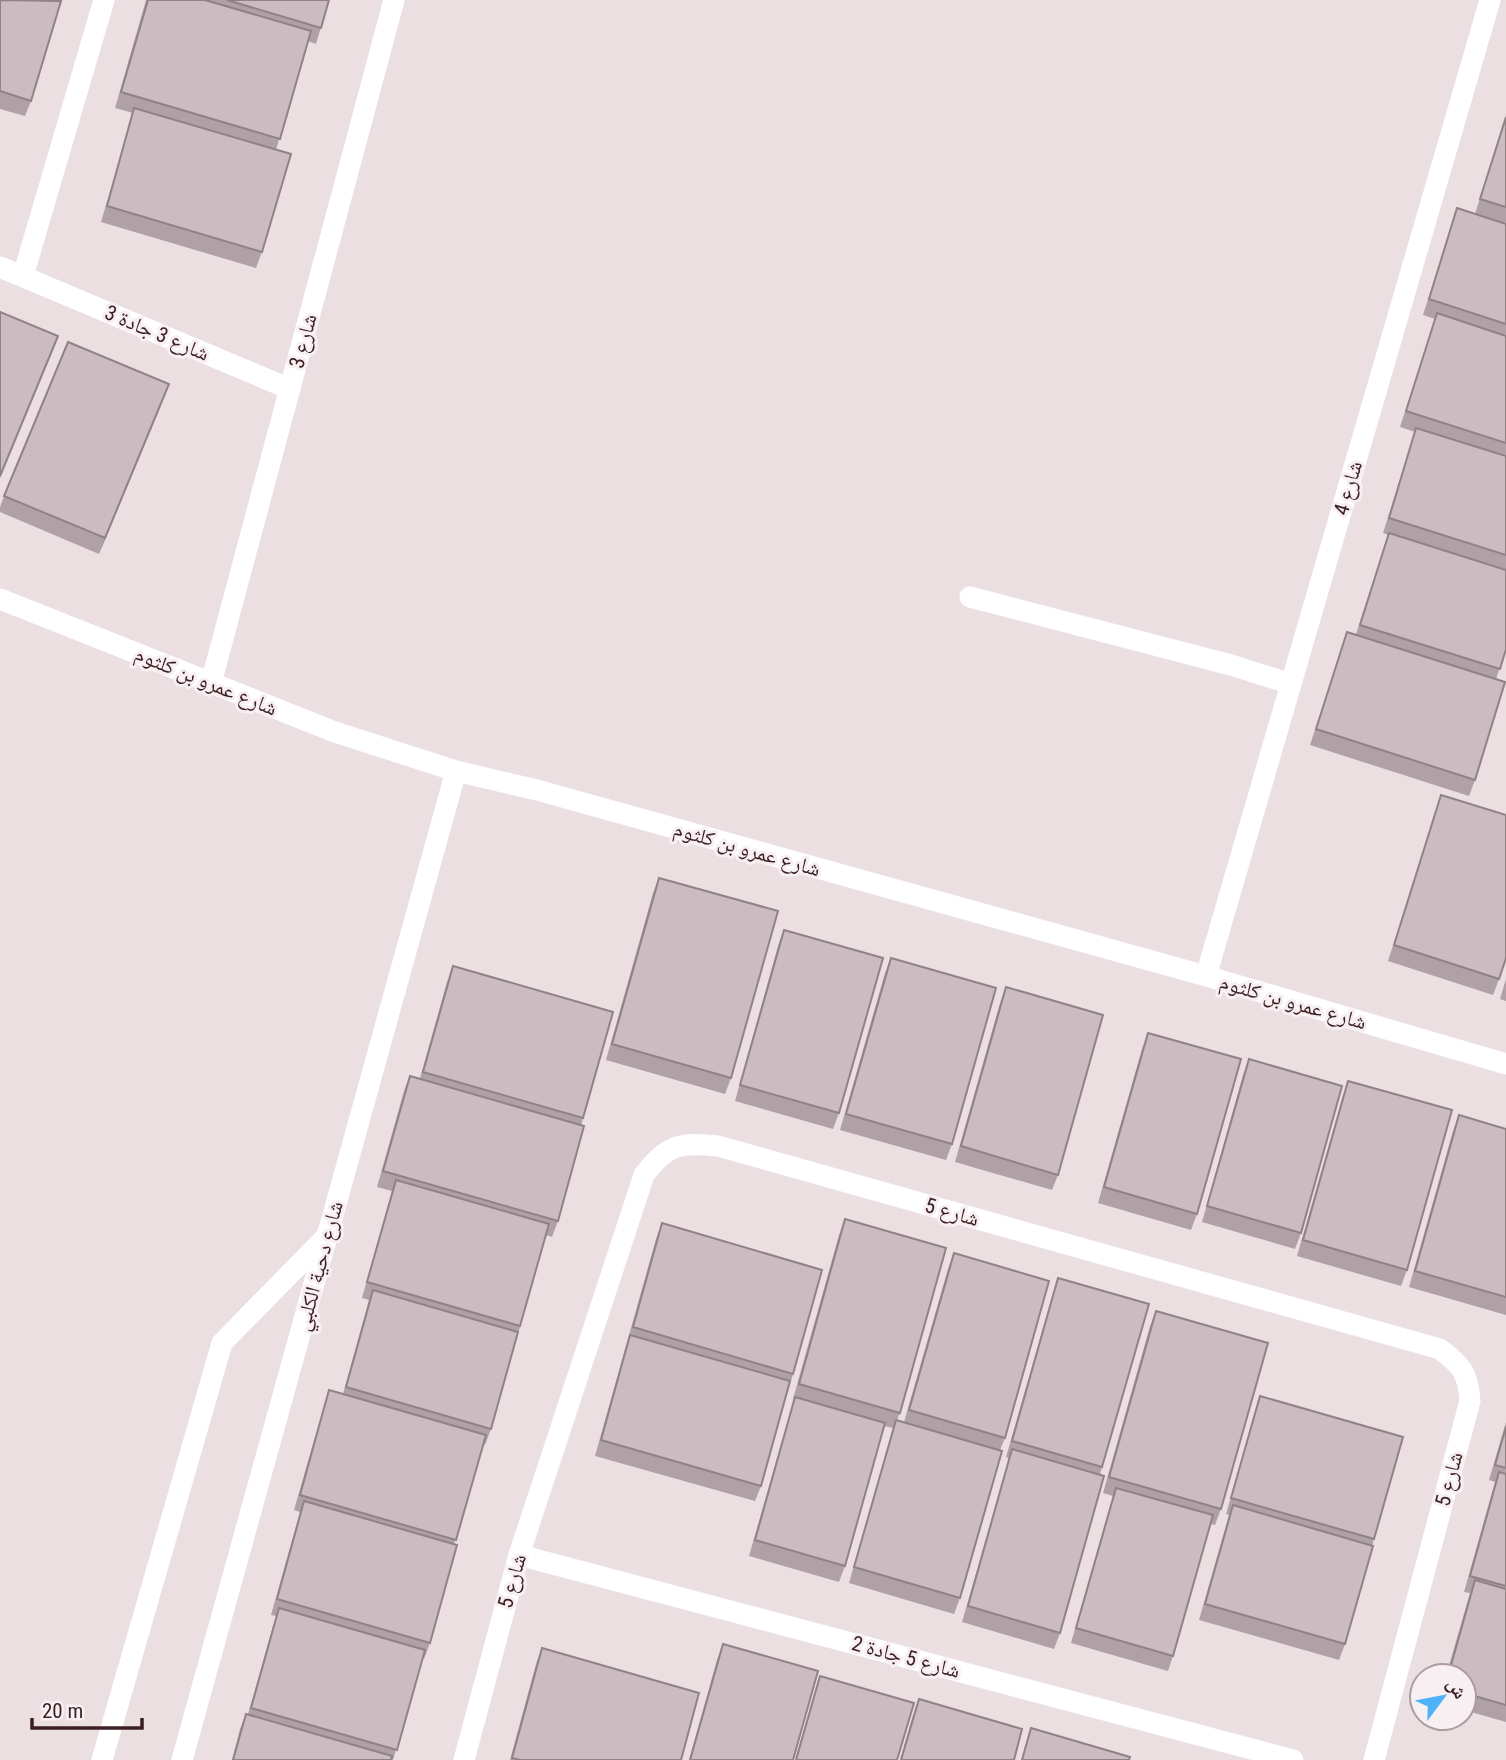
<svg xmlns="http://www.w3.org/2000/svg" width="1506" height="1760" font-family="'Roboto Condensed','Noto Naskh Arabic',sans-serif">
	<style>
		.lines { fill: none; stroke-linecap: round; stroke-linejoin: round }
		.minor { stroke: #fff; stroke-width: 21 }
		.wall { fill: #afa1a5 }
		.shaded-wall { fill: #8f8386 }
		.building { fill: #ccbbc0; stroke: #8f8386; stroke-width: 2 }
		.labels { text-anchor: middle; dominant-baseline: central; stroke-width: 6; stroke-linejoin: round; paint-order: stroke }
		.street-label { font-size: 21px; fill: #3c1f22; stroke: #f7eff2 }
	</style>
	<rect width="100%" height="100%" fill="#ebdfe2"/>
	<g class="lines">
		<g class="minor">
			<path d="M 0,267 L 290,389"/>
			<path d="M 23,276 L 104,0"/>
			<path d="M 970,597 L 1231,665 L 1291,684"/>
			<path d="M 0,599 L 335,732 L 456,771 L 537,790 L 1206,976 L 1506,1064"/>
			<path d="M 211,683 L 394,0"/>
			<path d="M 1206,976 L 1490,0"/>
			<path d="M 519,1555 L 1293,1760"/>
			<path d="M 102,1760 L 222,1343 L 326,1237"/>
			<path d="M 182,1760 L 456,771"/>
			<path d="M 464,1760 L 519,1555 L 644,1175 C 667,1144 681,1142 718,1146 L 1440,1349 C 1462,1366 1468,1373 1470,1401 L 1374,1760"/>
		</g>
	</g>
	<g class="wall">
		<path d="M 0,0 L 31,101 L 25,116 L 0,109 Z"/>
		<path d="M 146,0 L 329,0 L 316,44 L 308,41 L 276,150 L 262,252 L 256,268 L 101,222 L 133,113 L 115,108 Z"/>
		<path d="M 1506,115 L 1506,649 L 1496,679 L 1475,780 L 1469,796 L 1310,745 L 1347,632 L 1356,634 L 1388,535 L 1383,533 L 1415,432 L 1400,427 L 1435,319 L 1423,315 L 1457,208 L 1475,214 Z"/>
		<path d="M 163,400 L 99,554 L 0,512 L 0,507 L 4,496 Z"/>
		<path d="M 1441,795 L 1499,979 L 1493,995 L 1388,961 Z"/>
		<path d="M 659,878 L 731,1078 L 725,1094 L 606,1060 L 653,893 Z"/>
		<path d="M 784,930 L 839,1113 L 833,1129 L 735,1101 L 778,946 Z"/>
		<path d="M 891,958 L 952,1144 L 946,1160 L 840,1130 L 885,973 Z"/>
		<path d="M 453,966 L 583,1118 L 558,1221 L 552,1237 L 546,1235 L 491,1429 L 485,1445 L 483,1444 L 454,1544 L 430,1643 L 424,1659 L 423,1658 L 393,1760 L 232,1760 L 240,1729 L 246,1714 L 248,1714 L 276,1616 L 271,1615 L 300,1512 L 294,1510 L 324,1406 L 329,1390 L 343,1394 L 369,1300 L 362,1298 L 392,1191 L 377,1187 L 404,1091 L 410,1076 L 420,1078 L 447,982 Z"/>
		<path d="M 1506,979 L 1506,1001 L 1500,999 Z"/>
		<path d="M 1006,987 L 1058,1175 L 1052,1190 L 955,1162 L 1000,1003 Z"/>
		<path d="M 1148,1033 L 1197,1214 L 1191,1230 L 1098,1203 L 1142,1049 Z"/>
		<path d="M 1249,1059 L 1301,1233 L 1295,1249 L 1202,1222 L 1243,1075 Z"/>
		<path d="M 1348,1081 L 1407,1270 L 1401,1286 L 1297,1256 L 1343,1096 Z"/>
		<path d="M 1459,1115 L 1506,1129 L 1506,1315 L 1409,1287 L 1453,1131 Z"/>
		<path d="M 845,1219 L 900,1413 L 897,1420 L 904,1422 L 948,1269 L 954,1253 L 1005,1438 L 1000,1450 L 960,1598 L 954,1614 L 849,1583 L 893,1428 L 884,1426 L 845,1566 L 839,1582 L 749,1556 L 790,1413 L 794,1400 L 793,1399 L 839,1235 Z"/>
		<path d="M 662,1223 L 793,1374 L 761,1486 L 755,1501 L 595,1456 L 656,1239 Z"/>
		<path d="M 1058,1278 L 1102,1467 L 1060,1633 L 1054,1649 L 962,1622 L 1009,1458 L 1006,1457 L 1053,1293 Z"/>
		<path d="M 1156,1311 L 1221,1509 L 1215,1525 L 1210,1524 L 1173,1656 L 1168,1671 L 1071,1643 L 1113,1496 L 1103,1493 L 1150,1326 Z"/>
		<path d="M 1260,1396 L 1374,1539 L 1345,1644 L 1339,1660 L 1199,1620 L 1229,1515 L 1226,1514 L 1255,1412 Z"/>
		<path d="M 1506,1422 L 1506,1722 L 1464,1710 L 1464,1676 L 1446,1676 L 1470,1593 L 1464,1592 L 1495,1482 L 1489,1480 Z"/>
		<path d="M 723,1644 L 793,1760 L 689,1760 L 717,1660 Z"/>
		<path d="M 542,1648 L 681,1760 L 510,1760 L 536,1664 Z"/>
		<path d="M 820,1676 L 897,1760 L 795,1760 L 815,1692 Z"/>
		<path d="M 919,1699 L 1014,1760 L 900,1760 L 913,1715 Z"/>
	</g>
	<g class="shaded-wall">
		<path d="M 58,336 L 52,352 L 0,478 L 0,476 Z"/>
		<path d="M 169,384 L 163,400 L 99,554 L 105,538 Z"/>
	</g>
	<g class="building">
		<path d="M 0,0 L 61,1 L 31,101 L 0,91 Z"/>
		<path d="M 148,0 L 205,0 L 311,31 L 280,139 L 121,92 Z"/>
		<path d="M 227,0 L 329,0 L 321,28 Z"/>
		<path d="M 134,108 L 291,154 L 262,252 L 107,206 Z"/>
		<path d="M 1506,117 L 1506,207 L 1480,199 Z"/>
		<path d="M 1457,208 L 1506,224 L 1506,324 L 1429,299 Z"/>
		<path d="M 0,312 L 58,336 L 0,476 Z"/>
		<path d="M 1437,313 L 1506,336 L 1506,443 L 1406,411 Z"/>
		<path d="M 68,342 L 169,384 L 105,538 L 4,496 Z"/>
		<path d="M 1416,428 L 1506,456 L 1506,555 L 1389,518 Z"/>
		<path d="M 1389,533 L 1506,570 L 1506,649 L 1500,669 L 1360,625 Z"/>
		<path d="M 1347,632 L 1505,682 L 1475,780 L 1316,729 Z"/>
		<path d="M 1441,795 L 1506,815 L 1506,958 L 1499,979 L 1394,945 Z"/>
		<path d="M 659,878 L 778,911 L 731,1078 L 612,1044 Z"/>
		<path d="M 784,930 L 883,958 L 839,1113 L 740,1085 Z"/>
		<path d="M 891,958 L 996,988 L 952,1144 L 846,1114 Z"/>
		<path d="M 453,966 L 613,1012 L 583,1118 L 423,1072 Z"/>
		<path d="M 1006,987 L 1103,1015 L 1058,1175 L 961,1146 Z"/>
		<path d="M 1148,1033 L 1241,1059 L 1197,1214 L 1104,1187 Z"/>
		<path d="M 1249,1059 L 1342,1086 L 1301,1233 L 1207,1206 Z"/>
		<path d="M 410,1076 L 584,1126 L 558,1221 L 383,1171 Z"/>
		<path d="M 1348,1081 L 1452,1110 L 1407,1270 L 1303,1240 Z"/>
		<path d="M 1459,1115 L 1506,1129 L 1506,1297 L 1415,1271 Z"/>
		<path d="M 396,1180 L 549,1224 L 520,1326 L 367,1282 Z"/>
		<path d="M 845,1219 L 946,1248 L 900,1413 L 799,1384 Z"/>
		<path d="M 662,1223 L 822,1270 L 793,1374 L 633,1327 Z"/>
		<path d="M 954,1253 L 1049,1281 L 1005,1438 L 909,1410 Z"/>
		<path d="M 1058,1278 L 1149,1304 L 1102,1467 L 1012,1441 Z"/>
		<path d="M 373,1290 L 518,1332 L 491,1429 L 346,1387 Z"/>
		<path d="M 1156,1311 L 1268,1343 L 1221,1509 L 1109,1477 Z"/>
		<path d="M 630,1335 L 790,1381 L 761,1486 L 601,1440 Z"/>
		<path d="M 329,1390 L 486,1435 L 456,1540 L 300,1495 Z"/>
		<path d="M 1260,1396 L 1403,1437 L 1374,1539 L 1231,1498 Z"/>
		<path d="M 795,1397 L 885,1423 L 845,1566 L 755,1540 Z"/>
		<path d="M 896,1420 L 1002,1451 L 960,1598 L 854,1567 Z"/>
		<path d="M 1506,1427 L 1506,1468 L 1495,1465 Z"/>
		<path d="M 1012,1449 L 1104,1476 L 1060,1633 L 968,1606 Z"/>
		<path d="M 1499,1472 L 1506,1474 L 1506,1586 L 1470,1576 Z"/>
		<path d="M 1116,1488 L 1213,1515 L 1173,1656 L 1076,1628 Z"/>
		<path d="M 304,1501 L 457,1545 L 430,1643 L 277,1599 Z"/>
		<path d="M 1233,1505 L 1373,1546 L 1345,1644 L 1205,1604 Z"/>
		<path d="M 1475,1580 L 1506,1589 L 1506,1705 L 1464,1693 L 1464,1676 L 1448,1676 Z"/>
		<path d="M 279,1608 L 425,1650 L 397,1750 L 251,1708 Z"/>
		<path d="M 723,1644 L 818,1671 L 793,1760 L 690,1760 Z"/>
		<path d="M 542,1648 L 699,1693 L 681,1760 L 520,1760 L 512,1758 Z"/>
		<path d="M 820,1676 L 914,1703 L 897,1760 L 796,1760 Z"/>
		<path d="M 919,1699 L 1022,1729 L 1014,1760 L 901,1760 Z"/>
		<path d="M 246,1714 L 392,1756 L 391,1760 L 233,1760 Z"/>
		<path d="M 1031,1728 L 1130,1757 L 1129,1760 L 1022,1760 Z"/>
	</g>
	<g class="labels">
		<g class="street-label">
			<text transform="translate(157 333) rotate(23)">شارع 3 جادة 3</text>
			<text transform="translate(303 341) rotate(-75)">شارع 3</text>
			<text transform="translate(1348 488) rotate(-74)">شارع 4</text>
			<text transform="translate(206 681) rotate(22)">شارع عمرو بن كلثوم</text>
			<text transform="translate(747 849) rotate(16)">شارع عمرو بن كلثوم</text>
			<text transform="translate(1293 1002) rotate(16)">شارع عمرو بن كلثوم</text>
			<text transform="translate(952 1212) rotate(16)">شارع 5</text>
			<text transform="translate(319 1266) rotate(-75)">شارع دحية الكلبي</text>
			<text transform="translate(1449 1479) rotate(-75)">شارع 5</text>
			<text transform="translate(512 1581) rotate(-74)">شارع 5</text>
			<text transform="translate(906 1657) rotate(15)">شارع 5 جادة 2</text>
		</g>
	</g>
	<g transform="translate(1443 1697) rotate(58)"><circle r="33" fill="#f7eff2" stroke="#ac9c9f" stroke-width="2"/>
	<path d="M0-5L12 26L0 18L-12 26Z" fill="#4eb3f9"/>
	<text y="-10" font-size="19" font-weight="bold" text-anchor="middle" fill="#3c1f22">ش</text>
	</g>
	<path d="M32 1718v10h110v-10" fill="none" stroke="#3c1f22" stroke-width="3.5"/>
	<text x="42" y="1718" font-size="21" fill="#3c1f22" stroke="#f7eff2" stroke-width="5" paint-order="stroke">20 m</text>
</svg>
